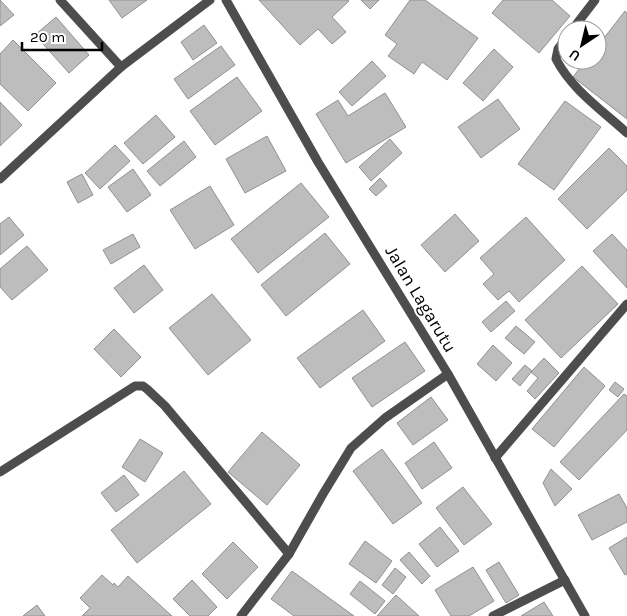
<svg xmlns="http://www.w3.org/2000/svg" width="627" height="616" font-family="Karla,sans-serif">
	<style>
		.building { fill: #bdbdbd; stroke: #919191 }
		.lines { fill: none; stroke-linecap: round; stroke-linejoin: round }
		.minor { stroke: #4d4d4d; stroke-width: 9 }
		.labels { text-anchor: middle; dominant-baseline: central; stroke-width: 4; stroke-linejoin: round; paint-order: stroke }
		.street-label { font-size: 18px; fill: #000; stroke: #fff }
	</style>
	<rect width="100%" height="100%" fill="#fff"/>
	<g class="building">
		<path d="M 0,0 L 14,15 L 0,26 Z"/>
		<path d="M 109,0 L 147,0 L 122,18 Z"/>
		<path d="M 259,0 L 348,0 L 349,1 L 332,17 L 346,32 L 332,44 L 318,29 L 300,45 Z"/>
		<path d="M 361,0 L 379,0 L 370,9 Z"/>
		<path d="M 410,0 L 425,0 L 478,38 L 447,80 L 422,62 L 414,74 L 388,56 L 397,44 L 385,35 Z"/>
		<path d="M 503,0 L 552,0 L 570,16 L 539,53 L 492,13 Z"/>
		<path d="M 625,11 L 627,13 L 627,119 L 573,77 L 586,60 L 597,60 L 597,47 Z"/>
		<path d="M 56,17 L 89,55 L 69,73 L 35,35 Z"/>
		<path d="M 204,25 L 217,43 L 193,60 L 181,42 Z"/>
		<path d="M 13,40 L 56,83 L 28,111 L 0,84 L 0,54 Z"/>
		<path d="M 221,46 L 235,65 L 188,99 L 174,79 Z"/>
		<path d="M 494,49 L 513,67 L 483,101 L 463,83 Z"/>
		<path d="M 372,61 L 386,76 L 352,106 L 339,92 Z"/>
		<path d="M 237,77 L 262,111 L 215,145 L 190,111 Z"/>
		<path d="M 385,93 L 406,127 L 346,163 L 316,114 L 338,100 L 348,116 Z"/>
		<path d="M 498,99 L 520,129 L 481,158 L 458,127 Z"/>
		<path d="M 565,101 L 601,127 L 554,190 L 518,164 Z"/>
		<path d="M 0,102 L 22,125 L 0,146 Z"/>
		<path d="M 156,115 L 175,137 L 143,164 L 124,143 Z"/>
		<path d="M 267,136 L 286,171 L 245,193 L 226,159 Z"/>
		<path d="M 390,139 L 402,153 L 371,181 L 359,167 Z"/>
		<path d="M 184,141 L 196,157 L 160,186 L 147,171 Z"/>
		<path d="M 115,145 L 130,161 L 100,189 L 85,173 Z"/>
		<path d="M 609,148 L 627,166 L 627,190 L 587,229 L 558,199 Z"/>
		<path d="M 133,169 L 151,195 L 127,212 L 108,187 Z"/>
		<path d="M 82,174 L 93,195 L 78,203 L 67,182 Z"/>
		<path d="M 380,178 L 387,186 L 376,196 L 369,189 Z"/>
		<path d="M 301,183 L 329,217 L 258,273 L 231,239 Z"/>
		<path d="M 210,186 L 234,225 L 195,249 L 170,210 Z"/>
		<path d="M 455,214 L 479,241 L 445,272 L 421,245 Z"/>
		<path d="M 9,217 L 24,235 L 0,255 L 0,224 Z"/>
		<path d="M 526,217 L 565,260 L 519,302 L 509,291 L 498,300 L 483,284 L 494,274 L 480,258 Z"/>
		<path d="M 325,233 L 350,264 L 286,316 L 261,285 Z"/>
		<path d="M 133,234 L 140,247 L 111,264 L 103,250 Z"/>
		<path d="M 612,234 L 627,250 L 627,288 L 593,251 Z"/>
		<path d="M 27,246 L 48,270 L 12,300 L 0,287 L 0,269 Z"/>
		<path d="M 144,265 L 163,290 L 134,313 L 114,288 Z"/>
		<path d="M 582,266 L 618,304 L 561,358 L 525,320 Z"/>
		<path d="M 212,294 L 251,340 L 208,375 L 169,328 Z"/>
		<path d="M 506,301 L 515,311 L 491,332 L 482,322 Z"/>
		<path d="M 363,310 L 385,341 L 320,388 L 297,358 Z"/>
		<path d="M 516,326 L 535,342 L 524,354 L 505,338 Z"/>
		<path d="M 114,329 L 141,357 L 121,377 L 94,349 Z"/>
		<path d="M 405,342 L 425,371 L 372,407 L 352,378 Z"/>
		<path d="M 493,345 L 512,363 L 496,381 L 477,364 Z"/>
		<path d="M 544,358 L 559,373 L 535,399 L 527,391 L 538,378 L 531,372 Z"/>
		<path d="M 525,365 L 532,371 L 520,386 L 512,379 Z"/>
		<path d="M 584,367 L 605,386 L 554,447 L 532,429 Z"/>
		<path d="M 615,382 L 624,389 L 618,397 L 609,390 Z"/>
		<path d="M 624,394 L 627,396 L 627,430 L 579,480 L 560,462 Z"/>
		<path d="M 431,397 L 448,420 L 413,445 L 397,423 Z"/>
		<path d="M 262,432 L 300,465 L 267,505 L 228,472 Z"/>
		<path d="M 140,439 L 163,453 L 145,482 L 122,467 Z"/>
		<path d="M 434,442 L 452,468 L 422,489 L 405,463 Z"/>
		<path d="M 382,449 L 422,503 L 393,524 L 353,471 Z"/>
		<path d="M 551,469 L 572,489 L 555,506 L 543,483 Z"/>
		<path d="M 184,471 L 211,504 L 137,563 L 111,530 Z"/>
		<path d="M 124,475 L 139,495 L 116,512 L 101,493 Z"/>
		<path d="M 463,487 L 492,524 L 464,545 L 436,508 Z"/>
		<path d="M 619,494 L 627,508 L 627,522 L 592,540 L 578,515 Z"/>
		<path d="M 440,527 L 459,551 L 437,567 L 419,544 Z"/>
		<path d="M 627,537 L 627,574 L 625,575 L 609,548 Z"/>
		<path d="M 365,541 L 392,561 L 376,583 L 349,564 Z"/>
		<path d="M 233,542 L 258,567 L 227,599 L 202,574 Z"/>
		<path d="M 409,552 L 430,576 L 422,584 L 400,560 Z"/>
		<path d="M 499,562 L 519,595 L 506,603 L 486,570 Z"/>
		<path d="M 473,567 L 494,601 L 469,616 L 451,616 L 435,590 Z"/>
		<path d="M 395,568 L 406,577 L 393,594 L 382,585 Z"/>
		<path d="M 292,571 L 354,616 L 294,616 L 271,599 Z"/>
		<path d="M 102,575 L 113,585 L 114,583 L 118,587 L 128,576 L 172,616 L 82,616 L 90,608 L 80,598 Z"/>
		<path d="M 192,580 L 217,607 L 208,616 L 190,616 L 173,599 Z"/>
		<path d="M 360,581 L 385,601 L 375,614 L 350,594 Z"/>
		<path d="M 396,595 L 419,616 L 377,616 Z"/>
		<path d="M 544,602 L 553,616 L 521,616 Z"/>
		<path d="M 37,605 L 45,616 L 23,616 Z"/>
	</g>
	<g class="lines">
		<g class="minor">
			<path d="M 60,0 L 121,67"/>
			<path d="M 226,0 L 318,162 L 448,374 L 585,616"/>
			<path d="M 572,30 L 595,0"/>
			<path d="M 567,37 L 558,49 L 556,59 C 572,90 602,110 627,133"/>
			<path d="M 0,179 L 121,67 L 210,0"/>
			<path d="M 495,458 L 627,304"/>
			<path d="M 0,472 L 135,386 L 143,386 L 147,389 L 165,406 L 289,554"/>
			<path d="M 241,616 L 289,554 L 323,494 L 351,448 L 385,418 L 448,374"/>
			<path d="M 493,616 L 565,580"/>
		</g>
	</g>
	<g class="labels">
		<g class="street-label">
			<text transform="translate(421 299) rotate(59)">Jalan Lagarutu</text>
		</g>
	</g>
	<g transform="translate(582 45) rotate(215)"><circle r="24" fill="#ffffff" stroke="#999999"/>
	<path d="M0-4L9 19L0 12L-9 19Z" fill="#000000"/>
	<text y="-8" font-size="14" font-weight="bold" text-anchor="middle" fill="#000000">U</text>
	</g>
	<path d="M22 42v8h80v-8" fill="none" stroke="#000000" stroke-width="2.5"/>
	<text x="30" y="42" font-size="15" fill="#000000" stroke="#ffffff" stroke-width="4" paint-order="stroke">20 m</text>
</svg>
